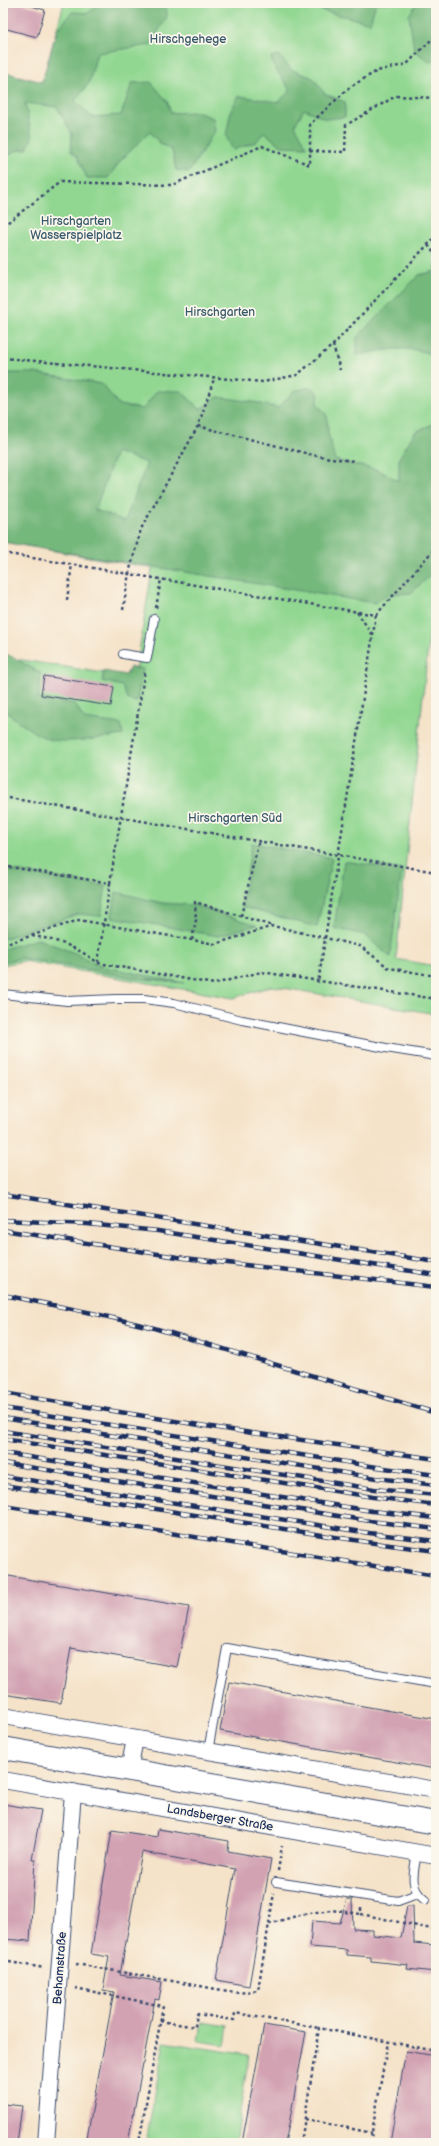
<svg xmlns="http://www.w3.org/2000/svg" width="439" height="2146" font-family="'Balsamiq Sans',sans-serif">
	<style>
		.green { fill: #91d791; stroke: #568378 }
		.forest { fill: #74b87b; stroke: #48746c; fill-rule: evenodd }
		.building { fill: #d2a2b3 }
		.lines { fill: none; stroke-linecap: round; stroke-linejoin: round }
		.service-casing { stroke: #3c4a6e; stroke-width: 10 }
		.minor-casing { stroke: #3c4a6e; stroke-width: 18 }
		.primary-casing { stroke: #3c4a6e; stroke-width: 24 }
		.path { stroke: #3c4a6e; stroke-width: 2.5; stroke-dasharray: 3 3; stroke-linecap: butt }
		.service { stroke: #fff; stroke-width: 8 }
		.minor { stroke: #fff; stroke-width: 16 }
		.primary { stroke: #fff; stroke-width: 22 }
		.rail-casing { stroke: #1b2f5e; stroke-width: 4.5 }
		.rail { stroke: #fbf7ec; stroke-width: 3; stroke-dasharray: 9; stroke-linecap: butt }
		.labels { text-anchor: middle; dominant-baseline: central; stroke-width: 3.5; stroke-linejoin: round; paint-order: stroke }
		.park-label { font-size: 12px; fill: #38596b; stroke: #fbf7ec }
		.street-label { font-size: 12px; fill: #1b2f5e; stroke: #fbf7ec }
	</style>
	<rect width="100%" height="100%" fill="#fbf7ec"/>
	<filter id="ink" filterUnits="userSpaceOnUse"><feTurbulence type="fractalNoise" baseFrequency=".025" numOctaves="2"/><feDisplacementMap in="SourceGraphic" scale="8" xChannelSelector="R" yChannelSelector="G"/><feConvolveMatrix kernelMatrix="1 2 1 2 8 2 1 2 1" color-interpolation-filters="sRGB"/></filter>
	<filter id="wash" filterUnits="userSpaceOnUse"><feTurbulence type="fractalNoise" baseFrequency=".012" numOctaves="4" result="noise"/><feDisplacementMap in="SourceGraphic" scale="16" xChannelSelector="R" yChannelSelector="G"/><feGaussianBlur stdDeviation="0.9" result="paint"/><feColorMatrix in="noise" values="0 0 0 0 0 0 0 0 0 0 0 0 0 0 0 0 0 1.4 0 .05"/><feComposite in="paint" operator="in"/></filter>
	<g filter="url(#wash)">
		<rect width="100%" height="100%" fill="#f5e3c9"/>
		<g class="green">
			<path d="M 64,3 L 436,3 L 436,595 L 431,618 L 396,959 L 436,966 L 436,1014 L 272,986 L 233,998 L 23,961 L 3,965 L 3,657 L 135,678 L 152,568 L 3,542 L 3,72 L 42,82 Z"/>
			<path d="M 202,2022 L 228,2026 L 225,2045 L 199,2041 Z"/>
			<path d="M 164,2042 L 249,2055 L 235,2143 L 146,2143 Z"/>
		</g>
		<g class="forest">
			<path d="M 101,3 L 166,3 L 167,17 L 150,45 L 97,53 L 89,83 L 75,101 L 92,117 L 121,115 L 132,83 L 151,82 L 167,101 L 171,113 L 197,112 L 213,118 L 215,131 L 189,172 L 176,170 L 172,150 L 161,144 L 150,132 L 121,160 L 108,178 L 87,178 L 77,156 L 71,151 L 72,134 L 57,107 L 25,103 L 32,137 L 27,149 L 14,151 L 8,156 L 3,156 L 3,72 L 42,82 L 57,30 L 72,12 L 88,13 Z"/>
			<path d="M 294,3 L 376,3 L 370,23 Z"/>
			<path d="M 417,3 L 436,3 L 436,60 L 429,62 L 414,50 L 409,15 Z"/>
			<path d="M 278,55 L 292,70 L 313,78 L 325,94 L 345,102 L 345,117 L 326,119 L 304,109 L 295,125 L 307,147 L 281,146 L 264,132 L 256,142 L 233,150 L 226,136 L 231,110 L 239,96 L 278,102 L 290,91 C 284,77 274,72 271,57 Z"/>
			<path d="M 435,271 L 436,358 C 415,342 381,351 357,355 L 357,337 L 419,275 Z"/>
			<path d="M 3,373 L 34,373 L 102,384 L 119,405 L 143,409 L 157,391 L 181,391 L 200,409 L 218,397 L 253,402 L 278,408 L 294,391 L 311,387 L 319,394 L 317,403 L 327,416 L 328,433 L 335,460 L 378,470 L 399,481 L 399,458 L 415,432 L 436,423 L 436,570 L 411,593 L 390,594 L 374,603 L 3,542 ZM 116,452 L 147,463 L 125,521 L 95,510 Z"/>
			<path d="M 3,652 L 41,673 L 38,698 L 75,704 L 84,719 L 121,724 L 123,735 C 104,738 71,743 52,740 C 36,736 14,719 3,708 Z"/>
			<path d="M 130,667 L 143,669 L 137,702 L 128,700 L 122,686 L 102,681 L 104,671 L 126,675 Z"/>
			<path d="M 252,843 L 332,858 L 317,927 L 242,907 Z"/>
			<path d="M 344,861 L 402,870 L 390,957 L 365,935 L 334,928 Z"/>
			<path d="M 3,869 L 106,886 L 101,916 L 78,914 L 3,939 Z"/>
			<path d="M 116,892 L 162,903 L 194,905 L 257,925 L 218,936 L 112,917 Z"/>
			<path d="M 38,939 L 77,954 L 99,966 L 184,983 L 137,978 L 21,958 L 3,962 L 3,949 Z"/>
		</g>
		<g id="blocks">
			<g class="building">
				<path d="M 3,3 L 21,3 L 45,10 L 37,37 L 3,28 Z"/>
				<path d="M 44,676 L 114,687 L 111,706 L 41,695 Z"/>
				<path d="M 3,1575 L 189,1607 L 177,1667 L 71,1648 L 61,1703 L 3,1694 Z"/>
				<path d="M 229,1682 L 436,1719 L 436,1769 L 220,1731 Z"/>
				<path d="M 3,1804 L 41,1810 L 32,1860 L 35,1860 L 30,1941 L 3,1939 Z"/>
				<path d="M 158,1829 L 229,1841 L 228,1851 L 271,1859 L 249,1986 L 216,1980 L 235,1869 L 142,1852 L 120,1975 L 162,1982 L 159,2000 L 155,1999 L 128,2143 L 86,2143 L 114,1992 L 103,1990 L 109,1957 L 91,1954 L 112,1830 L 157,1837 Z"/>
				<path d="M 347,1899 L 352,1899 L 353,1929 L 373,1930 L 373,1935 L 401,1938 L 407,1906 L 413,1906 L 414,1943 L 434,1945 L 436,1972 L 407,1969 L 408,1965 L 371,1961 L 371,1957 L 347,1955 L 347,1950 L 310,1947 L 312,1921 L 340,1923 Z"/>
				<path d="M 264,2025 L 306,2032 L 289,2124 L 285,2143 L 242,2143 Z"/>
				<path d="M 406,2051 L 436,2056 L 436,2120 L 432,2143 L 390,2143 Z"/>
				<path d="M 3,2104 L 22,2106 L 17,2143 L 3,2141 Z"/>
			</g>
		</g>
	</g>
	<g filter="url(#ink)">
		<use href="#blocks" fill-opacity="0" stroke="#3c4a6e" stroke-width="1"/>
		<g class="lines">
			<g class="service-casing">
				<g id="service">
					<path d="M 123,654 L 147,658 L 154,619"/>
					<path d="M 3,994 L 67,1001 L 116,999 L 144,999 L 174,1003 L 242,1020 L 386,1048 L 436,1056"/>
					<path d="M 208,1751 L 227,1648 L 436,1684"/>
					<path d="M 417,1853 C 414,1871 408,1888 425,1900"/>
					<path d="M 276,1882 L 398,1901 L 417,1894"/>
				</g>
			</g>
			<g class="minor-casing">
				<g id="minor">
					<path d="M 3,1716 L 436,1790"/>
					<path d="M 129,1770 L 135,1739"/>
					<path d="M 3,1780 L 436,1856"/>
					<path d="M 46,2143 L 73,1792"/>
				</g>
			</g>
			<g class="primary-casing">
				<path id="primary" d="M 3,1748 L 436,1823"/>
			</g>
			<g class="path">
				<path d="M 310,151 L 345,152 L 346,125 L 396,96 L 436,98"/>
				<path d="M 3,226 L 60,182 L 172,185 L 262,146 L 310,165 L 310,124 L 350,87 L 377,71 L 407,64 L 436,35"/>
				<path d="M 428,245 L 436,256"/>
				<path d="M 333,345 L 340,370"/>
				<path d="M 3,358 L 263,382 L 297,375 L 333,345 L 436,236"/>
				<path d="M 198,426 L 317,456 L 353,461"/>
				<path d="M 3,553 L 376,615 L 318,983"/>
				<path d="M 67,600 L 72,564"/>
				<path d="M 156,608 L 161,579"/>
				<path d="M 123,610 L 129,573 L 141,529 L 198,426 L 214,379"/>
				<path d="M 357,612 L 372,634"/>
				<path d="M 376,615 L 436,547"/>
				<path d="M 3,797 L 436,872"/>
				<path d="M 3,866 L 110,883 L 98,962"/>
				<path d="M 110,883 L 145,670"/>
				<path d="M 241,916 L 259,840"/>
				<path d="M 32,936 C 56,939 79,948 98,963 L 214,984 L 261,972 L 436,999"/>
				<path d="M 192,940 L 196,920 L 195,902 L 273,926"/>
				<path d="M 3,945 L 79,920 L 215,944 L 273,926 L 360,946 L 389,968 L 436,976"/>
				<path d="M 278,1871 L 282,1846"/>
				<path d="M 361,1908 L 361,1914 L 436,1930"/>
				<path d="M 269,1924 L 303,1914 L 331,1910 L 361,1914"/>
				<path d="M 3,1961 L 44,1968"/>
				<path d="M 76,1964 L 239,1993 L 258,1990 L 274,1893"/>
				<path d="M 75,1988 L 163,2006 L 139,2143"/>
				<path d="M 160,2021 L 195,2027 L 197,2014 L 234,2020 L 235,2013 L 319,2028"/>
				<path d="M 305,2119 L 372,2133"/>
				<path d="M 301,2143 L 319,2028 L 436,2051"/>
				<path d="M 370,2143 L 388,2042"/>
			</g>
			<use href="#service" class="service"/>
			<use href="#minor" class="minor"/>
			<use href="#primary" class="primary"/>
			<g class="rail-casing">
				<g id="rail">
					<path d="M 3,1194 L 436,1262"/>
					<path d="M 3,1220 L 87,1224 L 158,1231 L 436,1275"/>
					<path d="M 3,1230 L 184,1258 L 436,1287"/>
					<path d="M 3,1295 L 92,1313 L 154,1328 L 436,1413"/>
					<path d="M 3,1393 L 224,1429 L 436,1459"/>
					<path d="M 3,1408 L 377,1467 L 436,1475"/>
					<path d="M 3,1418 L 376,1478 L 436,1485"/>
					<path d="M 3,1431 L 374,1489 L 436,1495"/>
					<path d="M 3,1439 L 373,1497 L 436,1505"/>
					<path d="M 3,1453 L 372,1511 L 436,1518"/>
					<path d="M 3,1463 L 370,1521 L 436,1529"/>
					<path d="M 3,1476 L 369,1533 L 436,1541"/>
					<path d="M 3,1485 L 367,1542 L 436,1551"/>
					<path d="M 3,1506 L 436,1576"/>
				</g>
			</g>
			<use href="#rail" class="rail"/>
		</g>
	</g>
	<g class="labels">
		<g class="park-label">
			<text x="188" y="39">Hirschgehege</text>
			<text x="76" y="221">Hirschgarten<tspan x="76" dy="14">Wasserspielplatz</tspan></text>
			<text x="220" y="312">Hirschgarten</text>
			<text x="235" y="818">Hirschgarten Süd</text>
		</g>
		<g class="street-label">
			<text transform="translate(220 1818) rotate(10)">Landsberger Straße</text>
			<text transform="translate(60 1968) rotate(-86)">Behamstraße</text>
		</g>
	</g>
	<rect width="439" height="2146" fill="none" stroke="#fbf7ec" stroke-width="16"/>
</svg>
